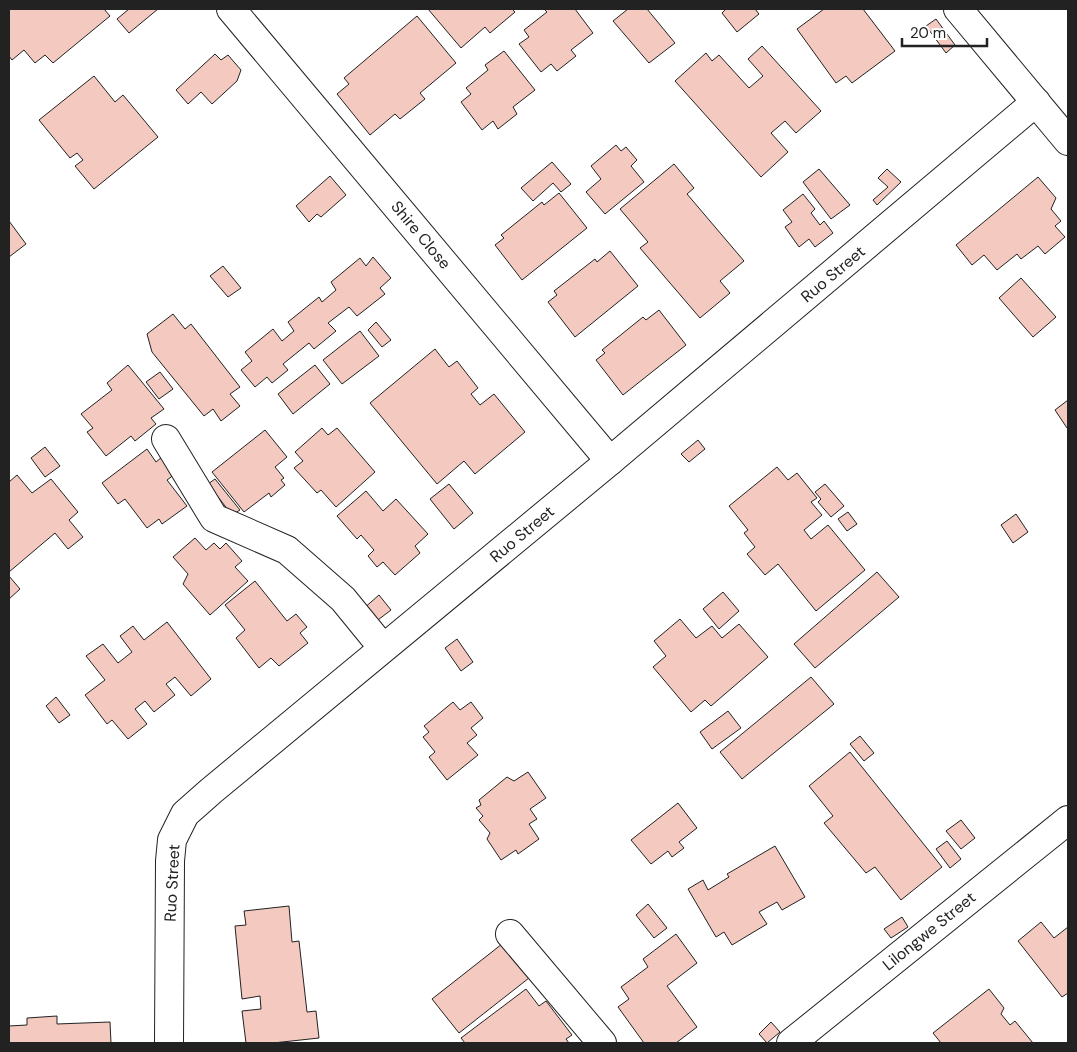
<svg xmlns="http://www.w3.org/2000/svg" width="1077" height="1052" font-family="'DM Sans',sans-serif">
	<style>
		.building { fill: #f3c9c0; stroke: #222 }
		.lines { fill: none; stroke-linecap: round; stroke-linejoin: round }
		.minor-casing { stroke: #222; stroke-width: 30 }
		.minor { stroke: #fff; stroke-width: 28 }
		.labels { text-anchor: middle; dominant-baseline: central; stroke-width: 4; stroke-linejoin: round; paint-order: stroke }
		.street-label { font-size: 16px; fill: #222; stroke: #fff }
	</style>
	<rect width="100%" height="100%" fill="#fff"/>
	<g class="building">
		<path d="M 9,9 L 104,9 L 110,16 L 53,63 L 45,55 L 35,63 L 24,50 L 12,60 L 9,56 Z"/>
		<path d="M 129,9 L 158,9 L 129,33 L 117,19 Z"/>
		<path d="M 428,9 L 512,9 L 515,12 L 490,33 L 485,27 L 461,48 Z"/>
		<path d="M 544,9 L 575,9 L 593,33 L 571,50 L 576,56 L 557,71 L 551,64 L 541,72 L 519,44 L 529,37 L 524,30 L 547,12 Z"/>
		<path d="M 628,9 L 647,9 L 675,43 L 649,63 L 613,21 Z"/>
		<path d="M 726,9 L 755,9 L 759,14 L 737,32 L 722,13 Z"/>
		<path d="M 824,9 L 863,9 L 895,51 L 852,83 L 846,76 L 836,83 L 797,29 Z"/>
		<path d="M 417,16 L 456,63 L 420,93 L 425,99 L 400,119 L 395,114 L 370,135 L 337,94 L 349,84 L 344,78 Z"/>
		<path d="M 936,19 L 955,45 L 946,53 L 926,26 Z"/>
		<path d="M 762,46 L 821,111 L 796,133 L 785,121 L 771,133 L 788,152 L 761,177 L 675,81 L 706,53 L 712,61 L 719,55 L 749,88 L 763,76 L 748,59 Z"/>
		<path d="M 504,51 L 535,90 L 513,107 L 517,114 L 498,129 L 493,121 L 482,130 L 461,102 L 471,94 L 466,88 L 488,70 L 485,65 Z"/>
		<path d="M 215,54 L 221,60 L 228,55 L 241,70 L 237,81 L 212,104 L 201,92 L 188,104 L 176,90 Z"/>
		<path d="M 94,76 L 115,102 L 123,95 L 158,137 L 94,189 L 75,166 L 83,160 L 77,153 L 70,158 L 39,120 Z"/>
		<path d="M 616,145 L 621,151 L 626,147 L 637,160 L 631,166 L 644,182 L 605,214 L 586,192 L 601,179 L 591,166 Z"/>
		<path d="M 552,162 L 571,184 L 561,192 L 553,183 L 533,201 L 521,188 Z"/>
		<path d="M 674,164 L 694,188 L 687,194 L 744,261 L 720,281 L 730,293 L 700,318 L 640,248 L 648,242 L 620,209 Z"/>
		<path d="M 819,169 L 850,205 L 831,219 L 803,182 Z"/>
		<path d="M 887,169 L 901,182 L 877,205 L 873,200 L 888,187 L 878,178 Z"/>
		<path d="M 330,176 L 346,195 L 321,217 L 317,214 L 309,222 L 296,206 Z"/>
		<path d="M 1038,177 L 1056,198 L 1051,209 L 1061,221 L 1055,226 L 1065,237 L 1045,254 L 1038,246 L 1021,259 L 1017,254 L 997,270 L 984,255 L 972,265 L 956,245 Z"/>
		<path d="M 559,193 L 587,228 L 522,280 L 495,245 L 504,238 L 501,235 L 542,202 L 544,205 Z"/>
		<path d="M 803,194 L 815,209 L 811,213 L 820,225 L 824,221 L 833,233 L 815,247 L 809,239 L 799,247 L 785,227 L 792,222 L 783,210 Z"/>
		<path d="M 9,221 L 26,244 L 9,257 Z"/>
		<path d="M 610,251 L 638,286 L 575,337 L 548,302 L 557,295 L 554,291 L 595,259 L 597,262 Z"/>
		<path d="M 373,257 L 391,278 L 380,288 L 385,294 L 357,316 L 349,307 L 328,323 L 336,331 L 314,349 L 309,343 L 283,364 L 288,370 L 272,383 L 267,377 L 255,387 L 241,370 L 252,361 L 245,352 L 273,329 L 282,341 L 294,331 L 288,322 L 319,297 L 322,302 L 336,290 L 331,282 L 360,258 L 366,266 Z"/>
		<path d="M 223,266 L 241,288 L 228,297 L 210,276 Z"/>
		<path d="M 1021,278 L 1056,317 L 1033,337 L 999,298 Z"/>
		<path d="M 659,310 L 686,345 L 623,395 L 596,360 L 605,353 L 602,350 L 643,317 L 646,320 Z"/>
		<path d="M 173,314 L 185,329 L 191,324 L 240,387 L 230,394 L 240,406 L 221,421 L 213,409 L 204,416 L 152,352 L 147,334 Z"/>
		<path d="M 376,322 L 391,340 L 382,347 L 368,330 Z"/>
		<path d="M 360,331 L 379,356 L 342,384 L 323,360 Z"/>
		<path d="M 435,349 L 449,367 L 457,361 L 478,388 L 471,394 L 480,405 L 494,394 L 525,432 L 475,474 L 464,461 L 437,484 L 370,403 Z"/>
		<path d="M 128,365 L 164,409 L 151,418 L 156,424 L 135,441 L 131,436 L 106,456 L 87,432 L 93,428 L 81,414 L 112,390 L 107,383 Z"/>
		<path d="M 315,365 L 330,384 L 293,414 L 278,394 Z"/>
		<path d="M 160,372 L 173,389 L 159,399 L 146,382 Z"/>
		<path d="M 1068,400 L 1068,427 L 1067,428 L 1055,410 Z"/>
		<path d="M 322,428 L 328,435 L 337,428 L 375,472 L 336,507 L 321,490 L 317,493 L 294,468 L 303,461 L 295,452 Z"/>
		<path d="M 265,430 L 287,457 L 275,467 L 284,478 L 281,480 L 285,485 L 271,497 L 269,493 L 244,512 L 212,472 Z"/>
		<path d="M 698,440 L 705,449 L 689,462 L 681,454 Z"/>
		<path d="M 45,447 L 60,466 L 45,477 L 31,458 Z"/>
		<path d="M 147,449 L 156,462 L 162,457 L 175,474 L 167,480 L 187,506 L 162,524 L 159,519 L 147,528 L 125,499 L 118,504 L 102,483 Z"/>
		<path d="M 777,467 L 788,480 L 797,473 L 817,498 L 811,502 L 822,515 L 804,530 L 811,539 L 828,525 L 865,570 L 816,611 L 778,564 L 765,575 L 747,554 L 755,547 L 744,533 L 748,530 L 729,506 Z"/>
		<path d="M 17,475 L 32,493 L 51,479 L 78,512 L 69,520 L 83,537 L 68,549 L 55,533 L 9,572 L 9,482 Z"/>
		<path d="M 215,479 L 240,510 L 232,515 L 208,484 Z"/>
		<path d="M 449,484 L 473,513 L 454,529 L 430,499 Z"/>
		<path d="M 825,484 L 844,506 L 831,517 L 818,502 L 821,499 L 815,492 Z"/>
		<path d="M 366,491 L 383,511 L 396,499 L 428,534 L 415,546 L 420,553 L 395,575 L 383,562 L 377,567 L 368,556 L 374,550 L 361,535 L 357,539 L 337,516 Z"/>
		<path d="M 848,512 L 857,524 L 847,531 L 838,519 Z"/>
		<path d="M 1016,514 L 1028,532 L 1013,543 L 1001,525 Z"/>
		<path d="M 195,538 L 206,550 L 214,543 L 220,549 L 226,543 L 242,561 L 235,567 L 248,581 L 210,615 L 183,584 L 188,574 L 173,557 Z"/>
		<path d="M 877,572 L 899,597 L 815,668 L 794,644 Z"/>
		<path d="M 9,576 L 20,589 L 9,599 Z"/>
		<path d="M 255,581 L 287,621 L 296,614 L 307,627 L 300,633 L 308,643 L 279,666 L 271,658 L 259,668 L 236,638 L 245,630 L 225,605 Z"/>
		<path d="M 723,592 L 739,611 L 719,629 L 703,609 Z"/>
		<path d="M 379,595 L 391,610 L 374,623 L 363,609 Z"/>
		<path d="M 680,619 L 696,638 L 712,626 L 722,638 L 739,624 L 768,657 L 711,706 L 705,700 L 691,712 L 653,667 L 666,656 L 654,641 Z"/>
		<path d="M 167,622 L 211,679 L 191,696 L 175,677 L 166,684 L 175,695 L 154,712 L 145,701 L 135,709 L 147,724 L 128,739 L 112,720 L 107,724 L 85,695 L 105,680 L 86,656 L 103,644 L 118,663 L 132,652 L 120,636 L 133,626 L 144,640 Z"/>
		<path d="M 457,639 L 473,662 L 461,671 L 445,648 Z"/>
		<path d="M 811,677 L 834,704 L 742,779 L 720,752 Z"/>
		<path d="M 56,697 L 70,715 L 59,723 L 46,706 Z"/>
		<path d="M 453,702 L 460,710 L 471,702 L 483,718 L 471,728 L 477,735 L 467,743 L 478,755 L 447,780 L 429,757 L 435,752 L 423,737 L 429,732 L 424,726 Z"/>
		<path d="M 728,711 L 741,728 L 712,749 L 700,732 Z"/>
		<path d="M 860,736 L 874,753 L 864,761 L 850,744 Z"/>
		<path d="M 850,752 L 942,867 L 901,900 L 875,867 L 866,873 L 824,823 L 833,816 L 809,786 Z"/>
		<path d="M 528,772 L 546,798 L 530,809 L 537,819 L 529,824 L 539,839 L 518,854 L 516,850 L 501,860 L 487,839 L 490,833 L 479,820 L 483,816 L 476,808 L 481,805 L 479,800 L 507,777 L 514,781 Z"/>
		<path d="M 678,803 L 697,828 L 679,842 L 684,848 L 672,857 L 668,851 L 651,864 L 631,840 Z"/>
		<path d="M 961,820 L 975,838 L 961,849 L 946,831 Z"/>
		<path d="M 947,841 L 961,859 L 950,868 L 936,849 Z"/>
		<path d="M 775,846 L 805,897 L 782,910 L 777,902 L 759,912 L 767,924 L 732,945 L 724,932 L 716,937 L 688,889 L 703,880 L 708,890 L 729,877 L 727,874 Z"/>
		<path d="M 648,904 L 667,928 L 654,938 L 636,915 Z"/>
		<path d="M 289,906 L 292,942 L 299,941 L 307,1012 L 316,1011 L 319,1038 L 273,1043 L 246,1043 L 242,1011 L 261,1009 L 260,996 L 242,999 L 235,926 L 246,925 L 244,911 Z"/>
		<path d="M 902,917 L 908,927 L 891,938 L 884,929 Z"/>
		<path d="M 1041,922 L 1054,938 L 1068,927 L 1068,993 L 1062,997 L 1018,941 Z"/>
		<path d="M 676,934 L 697,963 L 667,986 L 697,1027 L 676,1043 L 644,1043 L 618,1007 L 629,999 L 621,987 L 648,967 L 643,959 Z"/>
		<path d="M 502,944 L 529,978 L 459,1033 L 432,999 Z"/>
		<path d="M 526,989 L 539,1006 L 546,1001 L 572,1035 L 566,1039 L 569,1043 L 465,1043 L 461,1038 Z"/>
		<path d="M 989,989 L 1004,1008 L 1001,1014 L 1010,1025 L 1015,1021 L 1033,1043 L 941,1043 L 933,1033 Z"/>
		<path d="M 57,1016 L 57,1024 L 110,1022 L 111,1043 L 9,1043 L 9,1026 L 27,1025 L 27,1018 Z"/>
		<path d="M 771,1022 L 780,1032 L 767,1043 L 759,1034 Z"/>
	</g>
	<g class="lines">
		<g class="minor-casing">
			<g id="minor">
				<path d="M 231,9 L 610,461"/>
				<path d="M 958,9 L 1068,141"/>
				<path d="M 166,439 L 214,518 L 287,550 L 343,599 L 383,648"/>
				<path d="M 510,934 L 602,1043"/>
				<path d="M 169,1043 L 170,861 L 172,840 L 185,814 L 211,791 L 610,461 L 1036,102"/>
				<path d="M 791,1043 L 1068,820"/>
			</g>
		</g>
		<use href="#minor" class="minor"/>
	</g>
	<g class="labels">
		<g class="street-label">
			<text transform="translate(421 235) rotate(50)">Shire Close</text>
			<text transform="translate(833 274) rotate(-40)">Ruo Street</text>
			<text transform="translate(522 534) rotate(-40)">Ruo Street</text>
			<text transform="translate(172 883) rotate(-87)">Ruo Street</text>
			<text transform="translate(929 931) rotate(-39)">Lilongwe Street</text>
		</g>
	</g>
	<rect width="1077" height="1052" fill="none" stroke="#222222" stroke-width="20"/>
	<path d="M902 38v8h85v-8" fill="none" stroke="#222222" stroke-width="2.5"/>
	<text x="910" y="38" font-size="15" fill="#222222" stroke="#ffffff" stroke-width="4" paint-order="stroke">20 m</text>
</svg>
